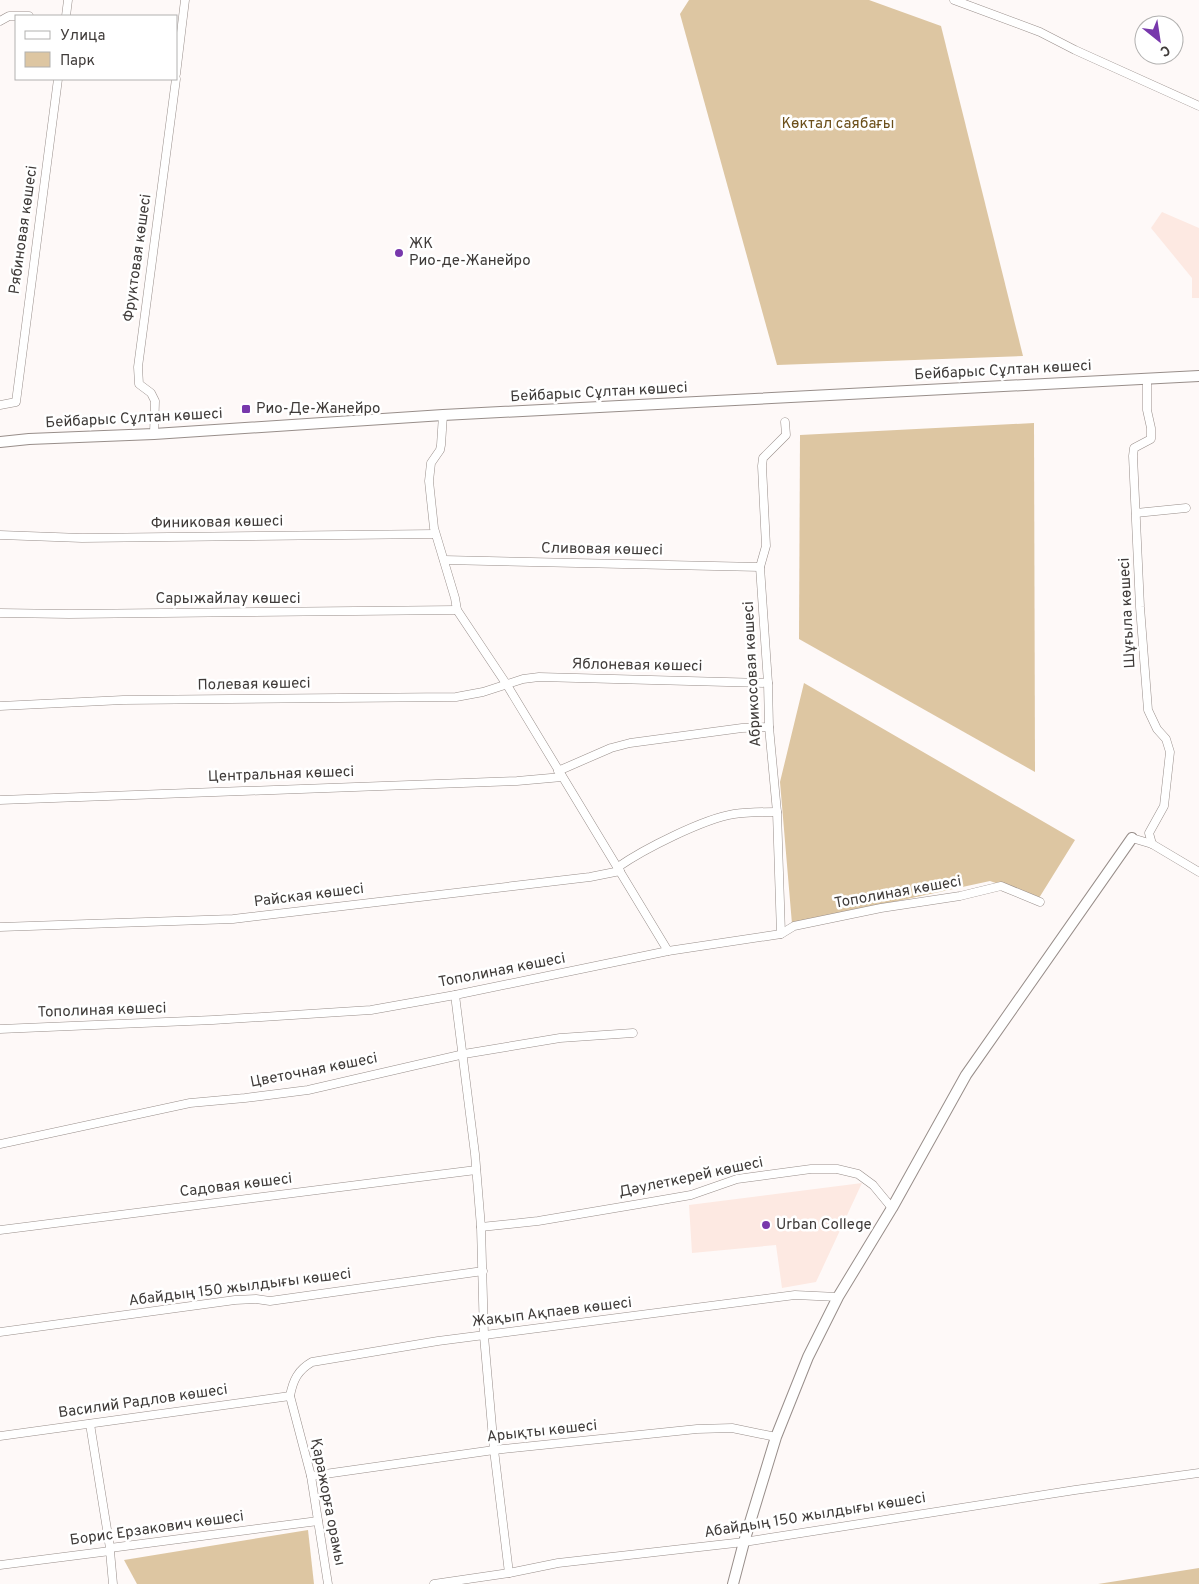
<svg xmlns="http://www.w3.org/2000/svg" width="1199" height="1584" font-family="Overpass,sans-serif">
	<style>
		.built { fill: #fde9e2 }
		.green { fill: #ddc6a2 }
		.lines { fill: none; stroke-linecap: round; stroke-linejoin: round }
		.minor-casing { stroke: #988e8a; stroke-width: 9 }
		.tertiary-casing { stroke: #988e8a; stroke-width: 12 }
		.minor { stroke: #fff; stroke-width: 8 }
		.tertiary { stroke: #fff; stroke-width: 10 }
		.poi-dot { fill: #7838ac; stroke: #fff; stroke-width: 2 }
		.labels { text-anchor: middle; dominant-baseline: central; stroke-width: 5; stroke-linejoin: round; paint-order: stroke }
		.park-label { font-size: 15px; fill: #6c4f1a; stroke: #fff }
		.street-label { font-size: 15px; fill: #3f3b39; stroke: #fff }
		.poi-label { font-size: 15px; fill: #3f3b39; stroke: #fff; text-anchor: start }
	</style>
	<rect width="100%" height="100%" fill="#fef9f8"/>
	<g class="built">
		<path d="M 1162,212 L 1199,228 L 1199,298 L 1192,298 L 1192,278 L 1151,228 Z"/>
		<path d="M 862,1183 L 816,1282 L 782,1288 L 776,1245 L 692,1253 L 689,1205 Z"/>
	</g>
	<g class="green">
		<path d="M 689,0 L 869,0 L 941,26 L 1023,356 L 777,365 L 680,14 Z"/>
		<path d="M 1034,423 L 1035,772 L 799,639 L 800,435 Z"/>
		<path d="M 804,683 L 1075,840 L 1039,898 L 990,881 L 792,924 L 780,782 Z"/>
		<path d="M 308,1530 L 314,1584 L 137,1584 L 124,1560 Z"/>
		<path d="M 1199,1568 L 1199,1584 L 1098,1584 Z"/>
	</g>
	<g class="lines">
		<g class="minor-casing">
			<g id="minor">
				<path d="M 954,0 L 1040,32 L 1075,50 L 1199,106"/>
				<path d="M 66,16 L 68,0"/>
				<path d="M 0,21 L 9,16 L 29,16"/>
				<path d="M 176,74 L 185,0"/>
				<path d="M 1147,379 L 1147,410 L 1151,428 L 1151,439 L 1134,448 L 1133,456 L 1140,607 L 1148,710 L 1157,729 L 1166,739 L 1170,752 L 1164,806 L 1149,833 L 1152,844"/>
				<path d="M 0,405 L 16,402 L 58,79"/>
				<path d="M 443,415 L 441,445 L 440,450 L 431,463 L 429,481 L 434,528 L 455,598 L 457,610 L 507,685 L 668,951"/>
				<path d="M 154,434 L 155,401 L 151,393 L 139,384 L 138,367 L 176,79"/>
				<path d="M 1136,513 L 1186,508"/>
				<path d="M 0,535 L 82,538 L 435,534"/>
				<path d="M 444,560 L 760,567"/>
				<path d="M 0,613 L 69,614 L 457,610"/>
				<path d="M 0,706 L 123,700 L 456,697 L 483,692 L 523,679 L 539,677 L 768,683"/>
				<path d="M 558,771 L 611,748 L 630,743 L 742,728 L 769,727"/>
				<path d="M 0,800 L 517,781 L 562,777"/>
				<path d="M 1132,838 L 1152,844 L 1199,872"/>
				<path d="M 618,867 C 644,849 703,819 734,814 C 748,812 763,812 777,812"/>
				<path d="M 0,927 L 233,919 L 590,877 L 620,871"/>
				<path d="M 781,934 L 777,812 L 769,727 L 768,683 L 760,567 L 766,546 L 762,466 L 763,458 L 786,435 L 785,422"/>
				<path d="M 455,995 L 475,1154 L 481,1227 L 484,1336 L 494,1450 L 509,1573"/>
				<path d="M 0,1029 L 213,1020 L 371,1010 L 455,995 L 668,951 L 781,934 L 794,926 L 881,908 L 960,896 L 1001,886 L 1040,902"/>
				<path d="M 0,1144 L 190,1103 L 245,1098 L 308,1090 L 464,1054 L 560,1038 L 633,1033"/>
				<path d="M 481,1227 L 538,1221 L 639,1204 L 691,1195 L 737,1179 L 811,1169 L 837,1169 L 858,1174 L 873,1185 L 892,1208"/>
				<path d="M 0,1230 L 476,1170"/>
				<path d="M 0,1332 L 235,1300 L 256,1299 L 270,1301 L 483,1271"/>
				<path d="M 90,1424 L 110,1548"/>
				<path d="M 0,1436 L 290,1396"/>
				<path d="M 311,1476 L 494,1450 L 697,1429 L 732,1428 L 776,1437"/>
				<path d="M 110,1551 L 113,1584"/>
				<path d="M 0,1565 L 110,1551 L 110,1548 L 318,1521"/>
				<path d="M 328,1584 L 311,1476 L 290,1396 C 293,1380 298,1370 312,1362 L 438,1341 L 795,1295 L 838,1297"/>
				<path d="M 434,1584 L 509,1573 L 558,1563 L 744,1542 L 1075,1490 L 1199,1473"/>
			</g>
		</g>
		<g class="tertiary-casing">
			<g id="tertiary">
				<path d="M 0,442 L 29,439 L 154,434 L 443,415 L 1199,376"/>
				<path d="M 733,1584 L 744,1542 L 776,1437 L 808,1357 L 838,1297 L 892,1208 L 966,1075 L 1132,838"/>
			</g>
		</g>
		<use href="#minor" class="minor"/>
		<use href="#tertiary" class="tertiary"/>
	</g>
	<g class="poi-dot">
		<circle cx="399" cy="253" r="5"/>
		<rect x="241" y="404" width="10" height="10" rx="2.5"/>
		<circle cx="766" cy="1225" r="5"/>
	</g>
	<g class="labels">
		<g class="park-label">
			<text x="838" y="124">Көктал саябағы</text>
		</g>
		<g class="street-label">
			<text transform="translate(24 230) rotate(-82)">Рябиновая көшесі</text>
			<text transform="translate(138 258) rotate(-82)">Фруктовая көшесі</text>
			<text transform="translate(1003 371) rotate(-3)">Бейбарыс Сұлтан көшесі</text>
			<text transform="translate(599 393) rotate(-3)">Бейбарыс Сұлтан көшесі</text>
			<text transform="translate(134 419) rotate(-3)">Бейбарыс Сұлтан көшесі</text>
			<text transform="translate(217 523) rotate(-1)">Финиковая көшесі</text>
			<text transform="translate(602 550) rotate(1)">Сливовая көшесі</text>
			<text x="228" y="599">Сарыжайлау көшесі</text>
			<text transform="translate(1128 613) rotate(-93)">Шұғыла көшесі</text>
			<text transform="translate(637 666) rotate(1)">Яблоневая көшесі</text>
			<text transform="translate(753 674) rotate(-93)">Абрикосовая көшесі</text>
			<text transform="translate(254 685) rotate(-1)">Полевая көшесі</text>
			<text transform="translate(281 775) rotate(-2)">Центральная көшесі</text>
			<text transform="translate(898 893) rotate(-10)">Тополиная көшесі</text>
			<text transform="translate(309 896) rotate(-7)">Райская көшесі</text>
			<text transform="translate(502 971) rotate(-11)">Тополиная көшесі</text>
			<text transform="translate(102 1011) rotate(-2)">Тополиная көшесі</text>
			<text transform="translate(314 1071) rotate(-11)">Цветочная көшесі</text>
			<text transform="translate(691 1178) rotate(-12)">Дәулеткерей көшесі</text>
			<text transform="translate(236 1186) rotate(-7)">Садовая көшесі</text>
			<text transform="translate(240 1288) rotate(-7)">Абайдың 150 жылдығы көшесі</text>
			<text transform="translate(552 1313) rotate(-7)">Жақып Ақпаев көшесі</text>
			<text transform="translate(143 1402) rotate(-8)">Василий Радлов көшесі</text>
			<text transform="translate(542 1432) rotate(-6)">Арықты көшесі</text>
			<text transform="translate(327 1502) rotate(79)">Қаражорға орамы</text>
			<text transform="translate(815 1516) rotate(-9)">Абайдың 150 жылдығы көшесі</text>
			<text transform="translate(157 1529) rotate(-8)">Борис Ерзакович көшесі</text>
		</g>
		<g class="poi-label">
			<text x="409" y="244">ЖК<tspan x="409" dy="17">Рио-де-Жанейро</tspan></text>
			<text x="256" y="409">Рио-Де-Жанейро</text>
			<text x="776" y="1225">Urban College</text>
		</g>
	</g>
	<rect x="15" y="15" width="162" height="65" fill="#ffffff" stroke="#b2b1b0"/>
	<rect x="25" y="31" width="25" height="8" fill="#ffffff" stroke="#b2b1b0"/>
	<text x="60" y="40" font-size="15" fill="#3f3b39">Улица</text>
	<rect x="25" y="52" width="25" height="15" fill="#ddc6a2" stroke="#b2b1b0"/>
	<text x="60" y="65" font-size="15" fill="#3f3b39">Парк</text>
	<g transform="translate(1159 40) rotate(150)"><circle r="24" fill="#ffffff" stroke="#b2b1b0"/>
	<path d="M0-4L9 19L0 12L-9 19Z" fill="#7838ac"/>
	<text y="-8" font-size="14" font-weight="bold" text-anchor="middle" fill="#3f3b39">С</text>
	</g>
</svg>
